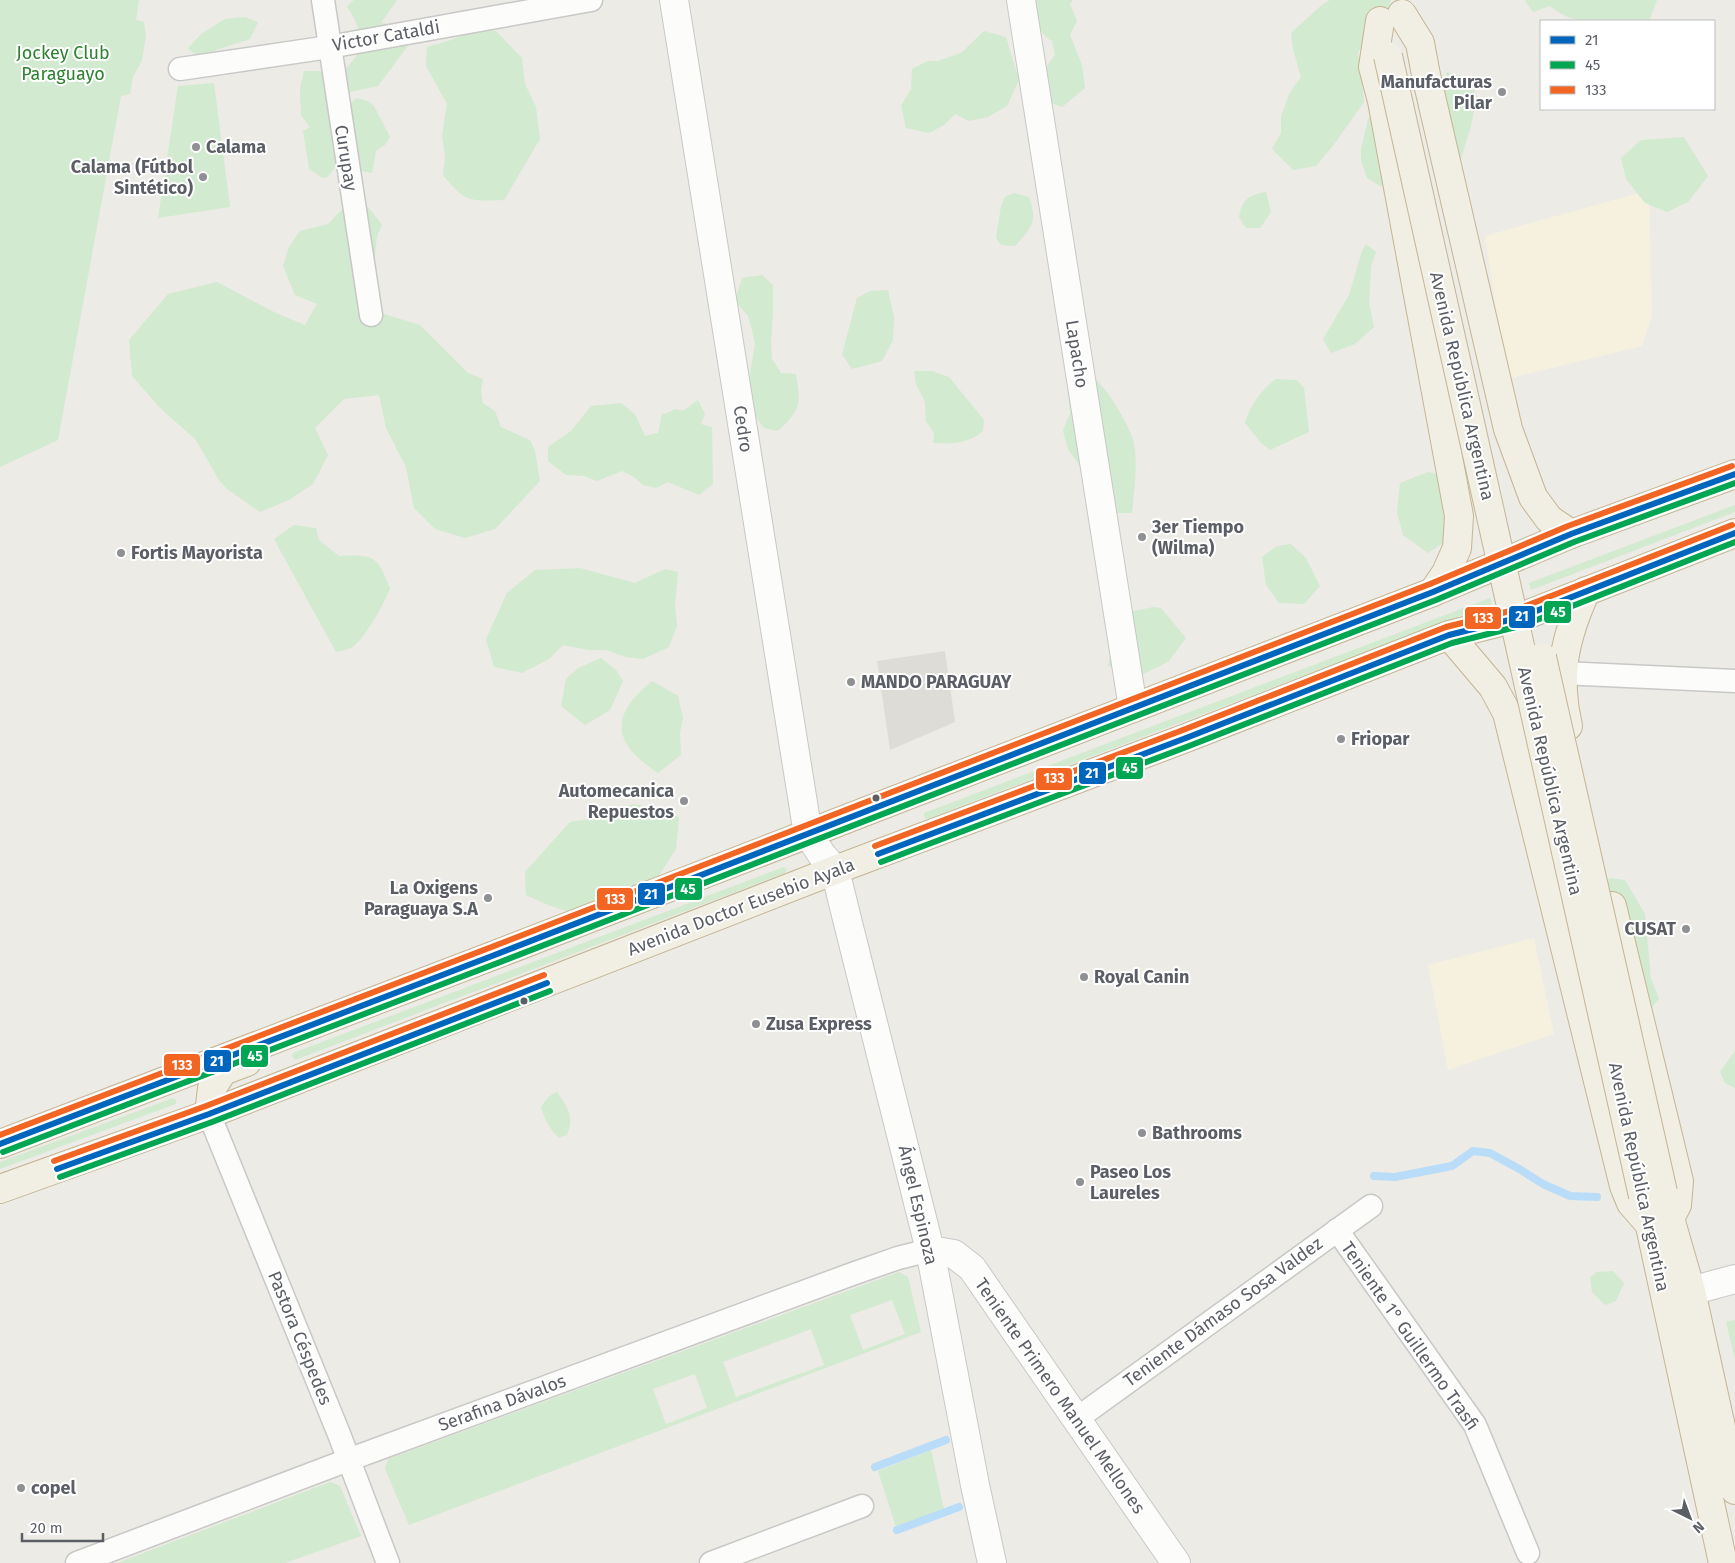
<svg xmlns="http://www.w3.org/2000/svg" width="1735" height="1563" font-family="'Fira Sans',sans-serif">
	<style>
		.commercial { fill: #f6f1de }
		.industrial { fill: #dddcd7 }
		.green { fill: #d2eacf; fill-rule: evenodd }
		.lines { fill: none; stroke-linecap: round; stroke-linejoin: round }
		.stream { stroke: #b9ddf8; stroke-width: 8 }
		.minor-casing { stroke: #c8c8c7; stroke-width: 25 }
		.tertiary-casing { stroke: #c8c8c7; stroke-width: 30 }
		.trunk-casing { stroke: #c4b593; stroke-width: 30 }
		.minor { stroke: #fcfcfb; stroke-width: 22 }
		.tertiary { stroke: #fcfcfb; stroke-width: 28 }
		.trunk { stroke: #f1eee4; stroke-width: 28 }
		.trunk-bridge-casing { stroke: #c4b593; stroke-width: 30; stroke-linecap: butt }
		.trunk-bridge { stroke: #f1eee4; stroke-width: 28 }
		.bus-1-casing { stroke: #fff; stroke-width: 10 }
		.bus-2-casing { stroke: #fff; stroke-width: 10 }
		.bus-3-casing { stroke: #fff; stroke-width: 10 }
		.bus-1 { stroke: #0065bd; stroke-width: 6 }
		.bus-2 { stroke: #00a651; stroke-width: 6 }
		.bus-3 { stroke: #f26522; stroke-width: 6 }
		.poi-dot { fill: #8e9092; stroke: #fff; stroke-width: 2 }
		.bus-dot { fill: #5b5f65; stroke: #fff; stroke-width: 2 }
		.labels { text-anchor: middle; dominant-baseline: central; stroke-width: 4; stroke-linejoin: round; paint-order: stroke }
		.street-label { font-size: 18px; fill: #5b5f65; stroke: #fff }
		.park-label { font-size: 18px; fill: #2d8230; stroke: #fff }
		.poi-label { font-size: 18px; font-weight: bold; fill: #5b5f65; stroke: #fff; text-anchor: start }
		.line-badge { stroke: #fff; stroke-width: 2 }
		.badge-label { font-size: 14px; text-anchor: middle; font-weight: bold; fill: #fff }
	</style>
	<rect width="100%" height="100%" fill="#ecebe6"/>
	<g class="commercial">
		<path d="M 1649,190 L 1652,316 L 1642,346 L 1507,379 L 1485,236 Z"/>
		<path d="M 1534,938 L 1554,1034 L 1448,1070 L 1428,965 Z"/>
	</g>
	<path class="industrial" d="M 945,651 L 955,722 L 890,750 L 877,661 Z"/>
	<g class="green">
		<path d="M 0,0 L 139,0 L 136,20 L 144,22 L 146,36 L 142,60 L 133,77 L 130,94 L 121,96 L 58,440 L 0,467 Z"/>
		<path d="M 354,0 L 397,0 L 381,23 L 402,25 L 413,39 L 378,86 L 349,92 L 341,86 L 342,73 L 355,58 L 363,42 L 355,20 L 347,6 Z"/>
		<path d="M 1025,0 L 1073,0 L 1070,4 L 1077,21 L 1070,35 L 1082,65 L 1085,88 L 1062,107 L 1049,102 L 1041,77 L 1048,64 L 1055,55 L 1052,41 C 1038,33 1032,14 1025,0 Z"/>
		<path d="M 1330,0 L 1391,0 L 1385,19 L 1358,52 L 1361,71 L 1364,102 L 1335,143 L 1316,166 L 1293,170 L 1272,149 L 1281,133 L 1281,117 L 1289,94 L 1301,77 L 1293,49 L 1291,33 L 1323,4 Z"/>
		<path d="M 1526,0 L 1657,0 L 1649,21 L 1605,21 L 1602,20 C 1579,21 1569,21 1550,6 L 1533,12 L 1525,1 Z"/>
		<path d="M 245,17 L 258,22 L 250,39 L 216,50 L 199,58 L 188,48 L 201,34 L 225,19 Z"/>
		<path d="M 496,31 L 522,58 L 525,84 L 536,107 L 540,139 L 504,200 C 469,201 466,203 443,175 L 445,157 L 442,136 L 447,104 L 426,66 L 427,47 L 451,40 L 470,32 Z"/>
		<path d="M 984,31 L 1006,37 L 1019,80 L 1007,106 L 988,117 L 969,121 L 955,114 L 944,125 L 929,133 L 906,128 L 901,106 L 911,89 L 912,69 L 928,61 L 938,61 L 961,53 Z"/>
		<path d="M 304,71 L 326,71 L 343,153 L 331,173 L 326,178 L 321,177 L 309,169 L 303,131 L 310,127 L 301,115 L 300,89 Z"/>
		<path d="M 1447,72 L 1465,77 L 1477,96 L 1471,126 L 1461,158 L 1437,156 L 1436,92 L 1444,86 Z"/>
		<path d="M 214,83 L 230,207 L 158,218 L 178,86 Z"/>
		<path d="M 356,98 L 368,101 L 374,106 L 390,137 L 386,144 L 376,151 L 372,173 L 356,170 L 349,105 Z"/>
		<path d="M 1378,109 L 1391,184 L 1380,186 L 1367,178 L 1361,160 L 1361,149 L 1368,119 Z"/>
		<path d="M 1684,137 L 1708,176 L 1688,202 L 1667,212 L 1645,203 L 1626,179 L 1621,158 L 1641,140 Z"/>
		<path d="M 1266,192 L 1271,212 L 1260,228 L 1246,228 L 1239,217 C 1242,199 1249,195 1266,192 Z"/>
		<path d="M 1014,193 L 1029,197 C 1038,223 1032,227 1015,246 L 1001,245 L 996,238 L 1001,206 L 1005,197 Z"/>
		<path d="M 347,204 L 366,204 L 382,225 L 377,236 L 374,263 L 367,288 L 384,314 L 420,325 L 468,373 L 483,379 L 481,391 L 483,403 L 495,411 L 501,427 L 530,440 L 535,451 L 540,481 L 495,529 L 465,538 L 435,529 L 414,508 L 406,467 L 386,428 L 379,395 L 344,399 L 315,428 L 328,455 L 313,484 L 289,500 L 260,512 L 227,489 L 219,480 L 196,440 L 161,409 L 132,376 L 129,340 L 168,294 L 217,282 L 276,313 L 305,325 L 317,304 L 295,295 L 283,266 L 289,247 L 300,231 L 328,224 Z"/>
		<path d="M 1366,244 L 1376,252 L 1371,266 L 1369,304 L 1374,327 L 1355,344 L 1331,353 L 1323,339 L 1349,295 L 1362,251 Z"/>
		<path d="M 762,275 L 773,285 L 773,311 L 771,343 L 772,359 L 781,373 L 796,374 C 801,404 801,410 778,431 L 764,428 L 753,413 L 750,392 L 750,373 L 755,345 L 752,330 L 748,316 L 735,301 L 742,278 Z"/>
		<path d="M 888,290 L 894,317 L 893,340 L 882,361 L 852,369 L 842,354 L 857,298 L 870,291 Z"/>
		<path d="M 914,371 L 932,371 L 949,377 L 984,420 L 983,431 C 968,444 952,444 933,443 L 934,433 L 926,421 L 925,402 L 916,384 Z"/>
		<path d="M 1071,373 C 1077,374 1084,374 1090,376 C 1104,381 1131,428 1134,443 C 1138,465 1134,491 1132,513 L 1113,513 L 1068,449 L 1063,431 L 1070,413 L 1067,384 Z"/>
		<path d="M 1275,379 L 1297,380 L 1304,388 L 1309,432 L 1270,450 L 1261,443 L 1245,423 C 1252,402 1259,394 1275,379 Z"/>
		<path d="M 698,400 L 705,414 L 701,424 L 712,427 L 713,484 L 699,495 L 668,482 L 656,488 L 643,485 L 634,477 L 622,471 L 597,481 L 584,476 L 566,475 L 548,461 L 548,447 L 571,431 L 591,406 L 621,403 L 635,414 L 645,436 L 658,433 L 662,413 L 665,414 L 675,409 L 683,411 Z"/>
		<path d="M 1428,472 L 1442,475 L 1456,534 L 1428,553 L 1403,535 L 1397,512 L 1400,483 Z"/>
		<path d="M 1735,505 L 1735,512 L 1531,590 L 1529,583 Z"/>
		<path d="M 294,525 L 316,528 L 319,540 L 339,556 C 374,554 378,556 390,589 C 384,603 364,641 351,648 C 347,650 341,651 336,652 L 274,539 Z"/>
		<path d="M 1291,544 L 1306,558 L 1320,586 L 1304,604 L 1279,603 L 1266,585 L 1262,557 L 1277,546 Z"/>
		<path d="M 580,568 L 635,583 L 665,569 L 678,572 L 675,605 L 677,626 L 669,647 L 643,659 L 626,657 L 606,650 L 588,650 L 563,645 L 549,659 L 522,673 L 494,667 L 486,639 L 507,593 L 535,570 Z"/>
		<path d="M 1490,598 L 1492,604 L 927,819 L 924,817 L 924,813 Z"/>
		<path d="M 1153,607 L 1161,608 L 1186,638 L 1168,662 L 1137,677 L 1108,666 L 1114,635 L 1130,612 Z"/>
		<path d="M 601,658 L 616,670 L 623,681 L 610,710 L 585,725 L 561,706 L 566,679 L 578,668 Z"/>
		<path d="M 652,681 L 678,696 L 683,718 L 680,733 L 681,755 L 658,773 C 613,743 608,717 652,681 Z"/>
		<path d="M 633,804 L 660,809 L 679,817 L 676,849 L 660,874 L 621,906 L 566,911 L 548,905 L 526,895 L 525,872 L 570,822 L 594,818 Z"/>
		<path d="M 784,867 L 787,870 L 785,873 L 295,1060 L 292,1056 L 293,1053 Z"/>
		<path d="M 1609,878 L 1625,880 L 1645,914 L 1651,979 L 1659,999 L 1648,1012 L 1605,893 Z"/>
		<path d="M 1735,1051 L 1735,1088 L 1725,1083 L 1720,1072 Z"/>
		<path d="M 557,1092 C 567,1107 575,1116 567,1135 L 559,1138 C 550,1129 545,1120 541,1108 C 545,1100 549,1095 557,1092 Z"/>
		<path d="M 173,1098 L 176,1100 L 176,1104 L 0,1169 L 0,1162 Z"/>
		<path d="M 1613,1271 L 1624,1283 L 1616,1301 L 1605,1305 L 1592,1292 L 1590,1277 L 1597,1272 Z"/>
		<path d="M 899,1272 L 908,1277 L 921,1332 L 409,1525 L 385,1469 L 388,1459 ZM 892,1300 L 905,1334 L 863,1350 L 850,1315 ZM 811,1329 L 824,1365 L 736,1397 L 723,1362 ZM 695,1374 L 707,1408 L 666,1424 L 653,1389 Z"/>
		<path d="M 1735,1320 L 1735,1359 L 1726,1322 Z"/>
		<path d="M 931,1450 L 944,1509 L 896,1527 L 878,1471 Z"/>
		<path d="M 330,1482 L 340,1486 L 361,1536 L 285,1563 L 117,1563 Z"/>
	</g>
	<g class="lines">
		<g class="stream">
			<path d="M 1374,1176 L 1395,1177 L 1452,1166 L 1473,1151 L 1490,1153 L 1521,1170 L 1543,1184 L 1570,1196 L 1597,1197"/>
			<path d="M 875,1467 L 946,1440"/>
			<path d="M 897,1530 L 959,1507"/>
		</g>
		<g class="minor-casing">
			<g id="minor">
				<path d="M 323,0 L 371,315"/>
				<path d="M 180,69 L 329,47 L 591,0"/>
				<path d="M 1562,673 L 1735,681"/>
				<path d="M 209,1114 L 339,1434 L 388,1563"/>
				<path d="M 1337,1230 L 1475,1425 L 1528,1553"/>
				<path d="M 1075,1420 L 1371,1206"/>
				<path d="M 77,1563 L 348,1460 L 855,1273 L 898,1258 L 930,1250"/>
				<path d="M 711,1563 L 862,1506"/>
			</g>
		</g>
		<g class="tertiary-casing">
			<g id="tertiary">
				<path d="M 674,0 L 808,834 L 822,855 L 835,870 L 846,915 L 930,1250 L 975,1485 L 992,1563"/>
				<path d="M 1021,0 L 1133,708"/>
				<path d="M 930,1250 L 954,1254 L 972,1268 L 1176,1563"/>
				<path d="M 1691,1291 L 1735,1279"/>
			</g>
		</g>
		<g class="trunk-casing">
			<g id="trunk">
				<path d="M 1402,14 L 1420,43 L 1426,75 L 1508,429 L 1533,497 L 1549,519 L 1571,534"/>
				<path d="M 1380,21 L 1373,67 L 1382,101 L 1459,516 L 1457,548 L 1446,573 L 1433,592"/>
				<path d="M 1449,635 L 1493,687 L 1507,713 L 1624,1186 L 1631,1203 L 1651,1226"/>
				<path d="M 1568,726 C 1556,675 1565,637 1586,591"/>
				<path d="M 1612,906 L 1679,1181 L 1677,1205 L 1669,1220"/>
				<path d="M 209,1114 L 212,1088 L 223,1071 L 247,1062"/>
				<path d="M 0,1144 L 492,956 L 1433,592 L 1571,534 L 1735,474"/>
				<path d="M 0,1189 L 209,1114 L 835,870 L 1186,738 L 1449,635 L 1521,617 L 1735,533"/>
				<path d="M 1665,1201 L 1691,1291 L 1735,1490"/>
				<path d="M 1646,1208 L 1723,1563"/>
			</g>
		</g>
		<use href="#minor" class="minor"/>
		<use href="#tertiary" class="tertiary"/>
		<use href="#trunk" class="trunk"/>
		<g class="trunk-bridge-casing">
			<g id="trunk-bridge">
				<path d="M 1388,56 L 1643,1196"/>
				<path d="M 1542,657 L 1663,1192"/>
			</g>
		</g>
		<use href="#trunk-bridge" class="trunk-bridge"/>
		<g class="bus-1-casing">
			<g id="bus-1">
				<path d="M 878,854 L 1186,738 L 1449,635 L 1521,617 L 1735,533"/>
				<path d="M 0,1144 L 492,956 L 1433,592 L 1571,534 L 1735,474"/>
				<path d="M 57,1169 L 209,1114 L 547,983"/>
			</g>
		</g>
		<g class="bus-2-casing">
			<g id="bus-2">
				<path d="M 881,862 L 1189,746 L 1452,643 L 1524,625 L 1735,542"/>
				<path d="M 3,1152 L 495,964 L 1436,600 L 1574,542 L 1735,483"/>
				<path d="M 60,1177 L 212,1122 L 550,991"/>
			</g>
		</g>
		<g class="bus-3-casing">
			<g id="bus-3">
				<path d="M 875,846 L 1183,730 L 1446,627 L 1518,609 L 1732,525"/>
				<path d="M 0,1135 L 489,948 L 1430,584 L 1568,526 L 1732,466"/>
				<path d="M 54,1161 L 206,1106 L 544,975"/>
			</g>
		</g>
		<use href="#bus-1" class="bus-1"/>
		<use href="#bus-2" class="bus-2"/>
		<use href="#bus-3" class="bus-3"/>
	</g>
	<g class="poi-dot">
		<circle cx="1502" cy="92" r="5"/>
		<circle cx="196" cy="147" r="5"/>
		<circle cx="203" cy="177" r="5"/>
		<circle cx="1142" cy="537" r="5"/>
		<circle cx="121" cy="553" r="5"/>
		<circle cx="851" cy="682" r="5"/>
		<circle cx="1341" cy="739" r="5"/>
		<circle cx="684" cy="801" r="5"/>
		<circle cx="488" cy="898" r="5"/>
		<circle cx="1686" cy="929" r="5"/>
		<circle cx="1084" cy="977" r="5"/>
		<circle cx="756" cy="1024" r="5"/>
		<circle cx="1142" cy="1133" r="5"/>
		<circle cx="1080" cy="1182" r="5"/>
		<circle cx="21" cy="1488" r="5"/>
	</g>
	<g class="bus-dot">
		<circle cx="876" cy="798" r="4.5"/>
		<circle cx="524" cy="1001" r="4.5"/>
	</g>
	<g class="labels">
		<g class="street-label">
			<text transform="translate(386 36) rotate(-10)">Victor Cataldi</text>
			<text transform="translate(346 158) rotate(81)">Curupay</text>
			<text transform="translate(1077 354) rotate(81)">Lapacho</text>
			<text transform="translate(1462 386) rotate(77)">Avenida República Argentina</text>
			<text transform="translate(743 429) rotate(81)">Cedro</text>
			<text transform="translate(1550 781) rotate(77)">Avenida República Argentina</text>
			<text transform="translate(741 907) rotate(-21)">Avenida Doctor Eusebio Ayala</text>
			<text transform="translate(1639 1177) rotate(78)">Avenida República Argentina</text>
			<text transform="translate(918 1205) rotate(77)">Ángel Espinoza</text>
			<text transform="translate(1223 1312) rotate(-36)">Teniente Dámaso Sosa Valdez</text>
			<text transform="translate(1410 1336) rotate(55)">Teniente 1° Guillermo Trasfi</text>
			<text transform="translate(300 1338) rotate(68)">Pastora Céspedes</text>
			<text transform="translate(1060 1396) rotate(55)">Teniente Primero Manuel Mellones</text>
			<text transform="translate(502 1403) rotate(-20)">Serafina Dávalos</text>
		</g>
		<g class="park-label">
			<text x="63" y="53">Jockey Club<tspan x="63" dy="21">Paraguayo</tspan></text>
		</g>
		<g class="poi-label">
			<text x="1492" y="82" text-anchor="end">Manufacturas<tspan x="1492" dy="21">Pilar</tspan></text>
			<text x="206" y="147">Calama</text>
			<text x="193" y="167" text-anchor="end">Calama (Fútbol<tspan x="193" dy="21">Sintético)</tspan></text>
			<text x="1152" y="527">3er Tiempo<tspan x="1152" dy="21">(Wilma)</tspan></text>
			<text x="131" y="553">Fortis Mayorista</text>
			<text x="861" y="682">MANDO PARAGUAY</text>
			<text x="1351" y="739">Friopar</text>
			<text x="674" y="791" text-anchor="end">Automecanica<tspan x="674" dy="21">Repuestos</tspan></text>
			<text x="478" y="888" text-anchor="end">La Oxigens<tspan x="478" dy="21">Paraguaya S.A</tspan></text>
			<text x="1676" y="929" text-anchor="end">CUSAT</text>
			<text x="1094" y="977">Royal Canin</text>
			<text x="766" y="1024">Zusa Express</text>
			<text x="1152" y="1133">Bathrooms</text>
			<text x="1090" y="1172">Paseo Los<tspan x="1090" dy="21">Laureles</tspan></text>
			<text x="31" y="1488">copel</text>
		</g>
	</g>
	<g class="line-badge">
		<rect x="1543" y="600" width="29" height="24" rx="5" fill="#00a651"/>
		<rect x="1508" y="605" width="28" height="24" rx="5" fill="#0065bd"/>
		<rect x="1464" y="606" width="38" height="24" rx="5" fill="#f26522"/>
		<rect x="1115" y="756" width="29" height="24" rx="5" fill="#00a651"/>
		<rect x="1078" y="761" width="29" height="24" rx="5" fill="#0065bd"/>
		<rect x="1035" y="767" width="38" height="24" rx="5" fill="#f26522"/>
		<rect x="674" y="877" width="29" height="24" rx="5" fill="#00a651"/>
		<rect x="637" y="882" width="29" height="24" rx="5" fill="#0065bd"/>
		<rect x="596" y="887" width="38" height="24" rx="5" fill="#f26522"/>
		<rect x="240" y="1044" width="29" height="24" rx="5" fill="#00a651"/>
		<rect x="203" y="1049" width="29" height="24" rx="5" fill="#0065bd"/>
		<rect x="163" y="1053" width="38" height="24" rx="5" fill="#f26522"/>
	</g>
	<g class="badge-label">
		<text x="1558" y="617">45</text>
		<text x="1522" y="621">21</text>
		<text x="1483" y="623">133</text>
		<text x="1130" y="773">45</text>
		<text x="1092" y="778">21</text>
		<text x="1054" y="783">133</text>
		<text x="688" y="894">45</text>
		<text x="651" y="899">21</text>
		<text x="615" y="904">133</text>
		<text x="255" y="1061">45</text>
		<text x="217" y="1066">21</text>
		<text x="182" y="1070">133</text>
	</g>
	<rect x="1540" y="20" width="175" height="90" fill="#ffffff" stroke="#bdbfc1"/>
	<rect x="1550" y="36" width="25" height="8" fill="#0065bd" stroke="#bdbfc1"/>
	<text x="1585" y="45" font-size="15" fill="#5b5f65">21</text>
	<rect x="1550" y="61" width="25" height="8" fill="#00a651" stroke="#bdbfc1"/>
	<text x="1585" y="70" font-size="15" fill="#5b5f65">45</text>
	<rect x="1550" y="86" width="25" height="8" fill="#f26522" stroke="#bdbfc1"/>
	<text x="1585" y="95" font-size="15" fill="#5b5f65">133</text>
	<g transform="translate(1690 1518) rotate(138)" stroke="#ffffff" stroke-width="4" paint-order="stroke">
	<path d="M0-4L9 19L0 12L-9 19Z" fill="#5b5f65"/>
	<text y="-8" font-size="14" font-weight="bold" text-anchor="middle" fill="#5b5f65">N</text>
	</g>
	<path d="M22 1533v8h81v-8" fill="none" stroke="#5b5f65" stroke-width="2.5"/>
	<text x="30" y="1533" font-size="15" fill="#5b5f65" stroke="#ffffff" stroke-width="4" paint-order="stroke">20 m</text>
</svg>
